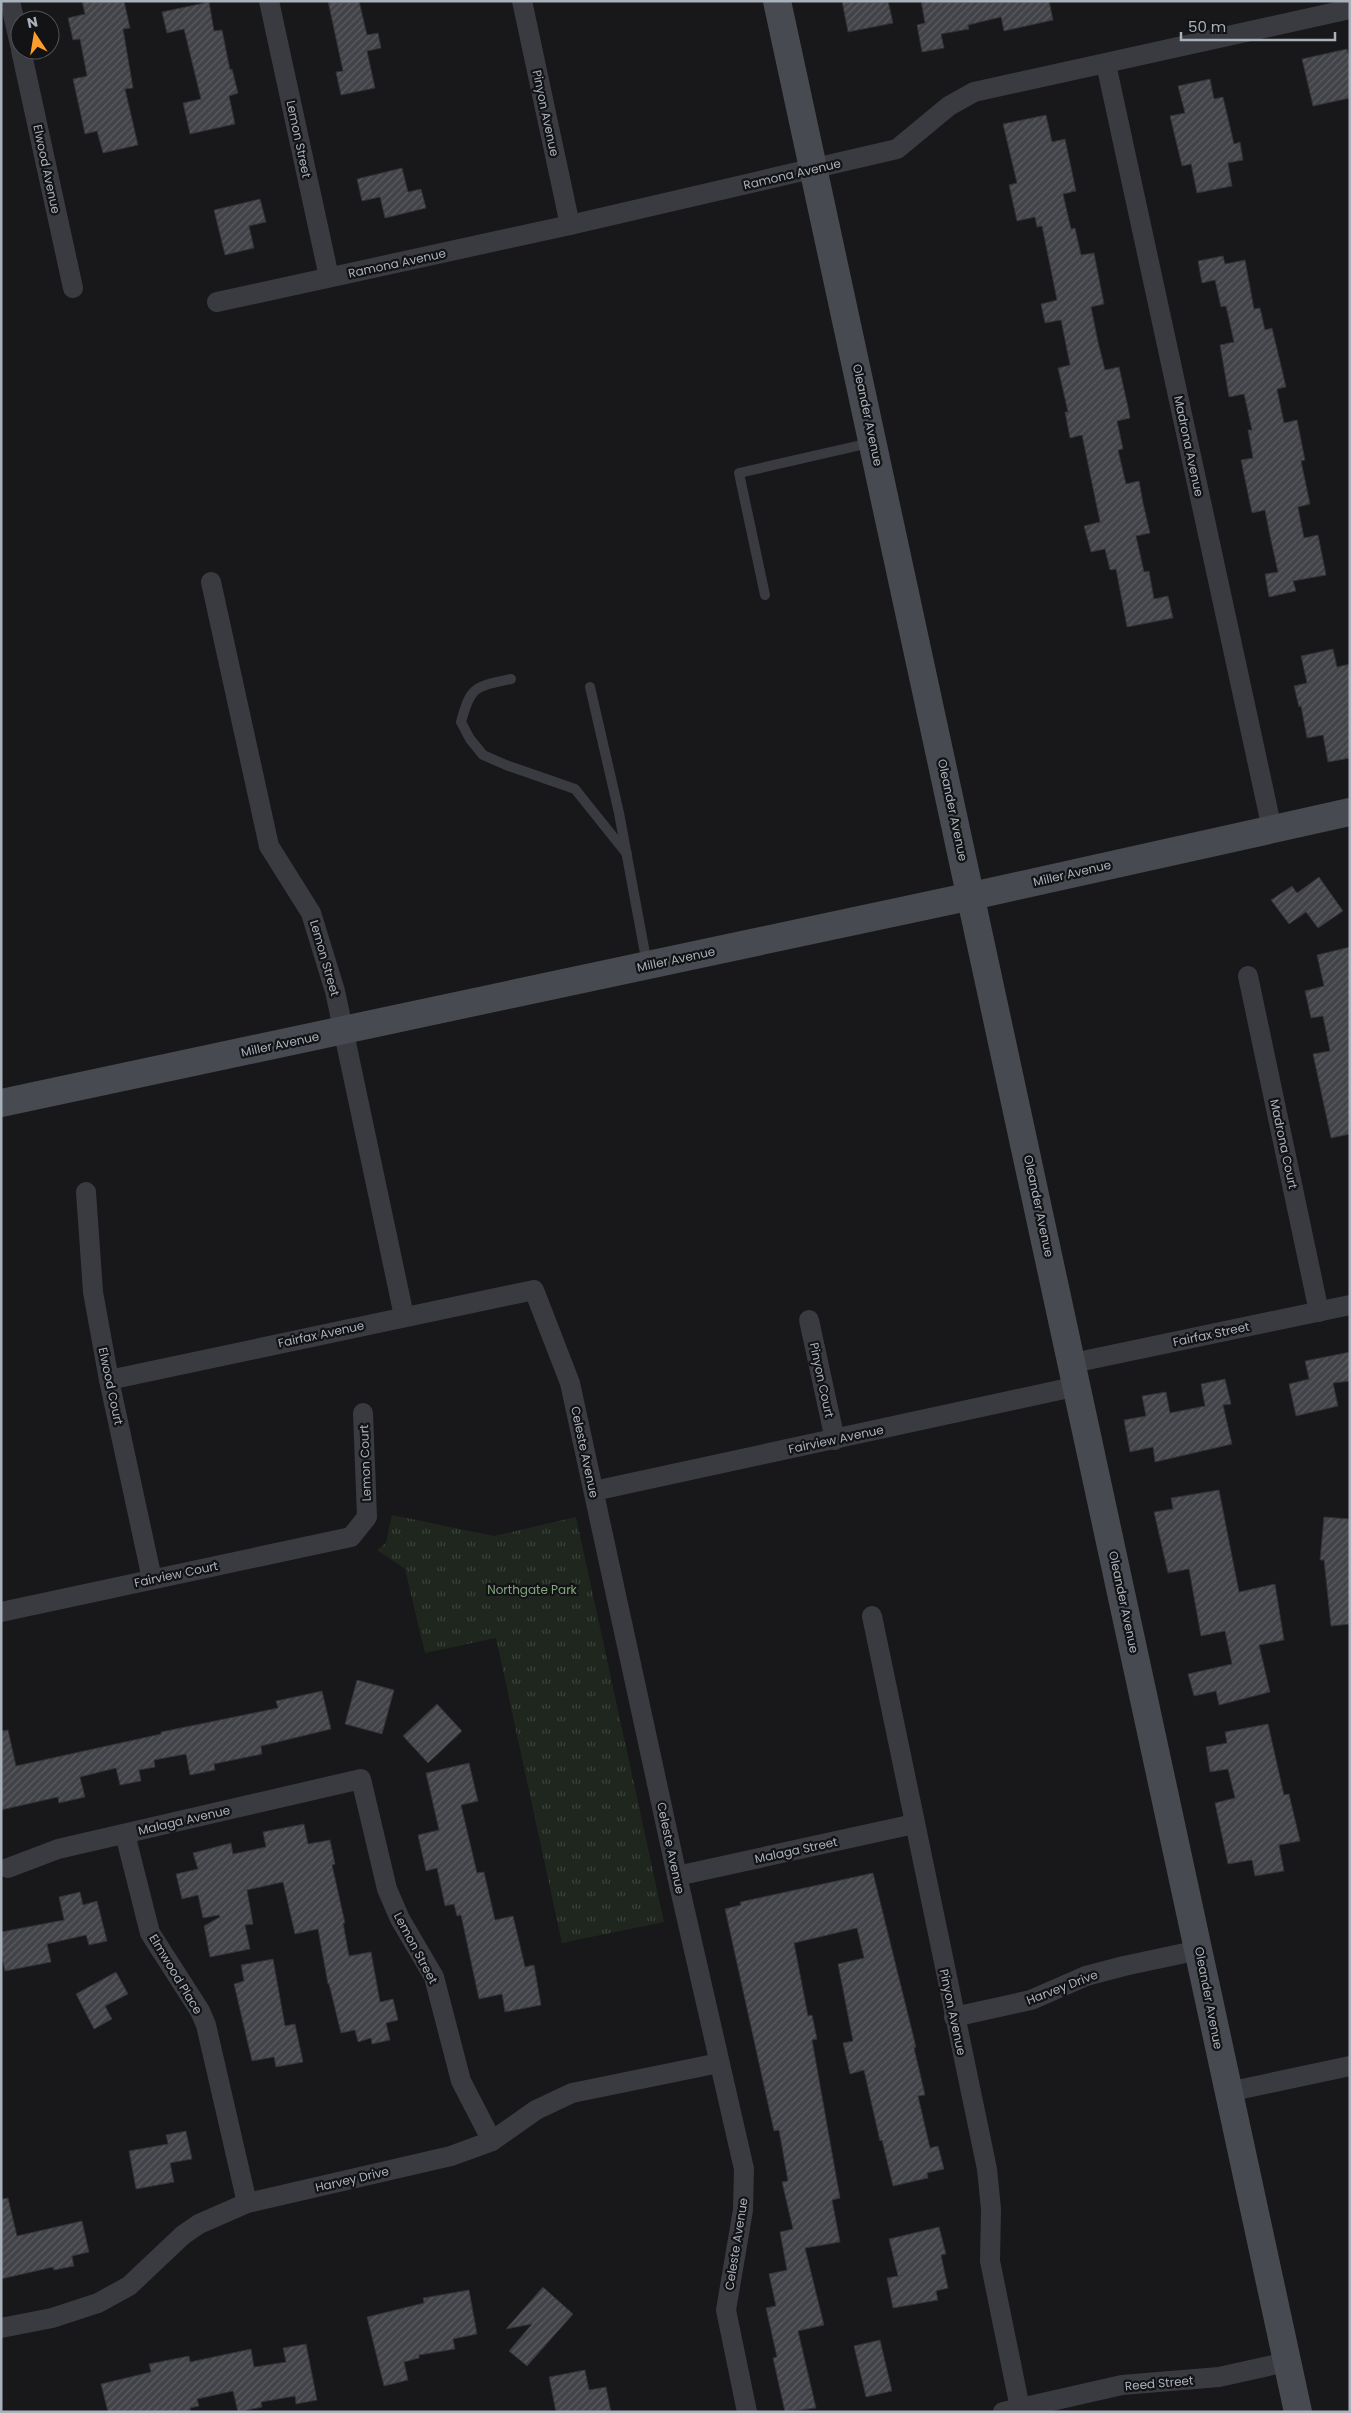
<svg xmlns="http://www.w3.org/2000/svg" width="1351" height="2413" font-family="Poppins,sans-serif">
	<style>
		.park { fill: url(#park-tufts) }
		.building { fill: url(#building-hatch); stroke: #323237 }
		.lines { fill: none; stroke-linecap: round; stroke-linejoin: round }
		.lane { stroke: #393b40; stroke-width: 10 }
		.street { stroke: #393b40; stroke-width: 20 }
		.secondary { stroke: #474a50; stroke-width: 28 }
		.labels { text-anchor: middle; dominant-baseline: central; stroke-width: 4.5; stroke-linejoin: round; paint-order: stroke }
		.street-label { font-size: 12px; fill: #a9b1bb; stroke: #131316 }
		.park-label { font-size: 12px; fill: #82a77f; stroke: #131316 }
	</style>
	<defs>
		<pattern id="park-tufts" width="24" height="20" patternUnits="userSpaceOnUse" patternTransform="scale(1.25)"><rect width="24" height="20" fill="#1e261e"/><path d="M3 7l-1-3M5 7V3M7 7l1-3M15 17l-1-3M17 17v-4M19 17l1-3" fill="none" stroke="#3c433d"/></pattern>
		<pattern id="building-hatch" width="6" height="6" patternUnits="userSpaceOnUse" patternTransform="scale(1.25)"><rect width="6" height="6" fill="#424348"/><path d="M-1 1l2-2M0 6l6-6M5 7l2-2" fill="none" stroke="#5a5c60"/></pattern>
	</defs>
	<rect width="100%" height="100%" fill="#18181a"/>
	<path class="park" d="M 392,1515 L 494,1536 L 576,1517 L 664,1922 L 562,1943 L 496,1638 L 425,1653 L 405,1569 L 377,1550 L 386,1543 Z"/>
	<g class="building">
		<path d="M 82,1 L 124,1 L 130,28 L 123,29 L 133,88 L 125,89 L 138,145 L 103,153 L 97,131 L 85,134 L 73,79 L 87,76 L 80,39 L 73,40 L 68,18 L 85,14 Z"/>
		<path d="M 328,1 L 359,1 L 367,35 L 378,33 L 381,48 L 367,51 L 375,88 L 341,95 L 336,72 L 343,71 Z"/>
		<path d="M 842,1 L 888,1 L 893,23 L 848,32 Z"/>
		<path d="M 921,1 L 1049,1 L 1053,20 L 1004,31 L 1001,17 L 968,25 L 969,29 L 941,34 L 944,48 L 922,52 L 917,25 L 925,23 Z"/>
		<path d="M 209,2 L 214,31 L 222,30 L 230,70 L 232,69 L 238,93 L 229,96 L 235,124 L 190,134 L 183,103 L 201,99 L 184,29 L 167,33 L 162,12 Z"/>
		<path d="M 1347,49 L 1350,60 L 1350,98 L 1313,106 L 1302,59 Z"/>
		<path d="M 1210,79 L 1214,99 L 1223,97 L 1234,144 L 1240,142 L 1243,160 L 1228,163 L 1232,186 L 1197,193 L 1191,164 L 1182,166 L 1170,116 L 1185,113 L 1178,86 Z"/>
		<path d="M 1046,115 L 1052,142 L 1065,139 L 1076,191 L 1063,194 L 1071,229 L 1075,228 L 1081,255 L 1094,253 L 1104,304 L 1091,307 L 1098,342 L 1105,370 L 1119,367 L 1128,407 L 1130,418 L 1117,421 L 1123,449 L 1118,450 L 1126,484 L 1139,481 L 1143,503 L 1150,533 L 1136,536 L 1144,572 L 1149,571 L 1154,599 L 1168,596 L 1173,618 L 1127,627 L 1116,569 L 1110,570 L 1105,549 L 1091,552 L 1084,526 L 1100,522 L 1082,435 L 1070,438 L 1065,412 L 1068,412 L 1058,368 L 1070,365 L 1061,320 L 1045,323 L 1041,304 L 1057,300 L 1042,226 L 1037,227 L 1035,217 L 1017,221 L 1009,185 L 1017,183 L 1003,124 Z"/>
		<path d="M 402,168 L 408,192 L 421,189 L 426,208 L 385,218 L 380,197 L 362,201 L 357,179 Z"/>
		<path d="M 260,199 L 266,222 L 249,226 L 254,248 L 225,255 L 214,210 Z"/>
		<path d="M 1223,256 L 1225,264 L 1245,260 L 1254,309 L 1260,308 L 1265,330 L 1272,328 L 1286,387 L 1277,389 L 1284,423 L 1297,420 L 1305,460 L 1301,461 L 1310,504 L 1298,507 L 1304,538 L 1318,535 L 1326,575 L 1293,581 L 1296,591 L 1269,597 L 1265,574 L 1278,572 L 1270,536 L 1265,510 L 1252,513 L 1241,460 L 1253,458 L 1248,430 L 1252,430 L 1244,394 L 1229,397 L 1220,345 L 1234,342 L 1226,306 L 1221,307 L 1215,280 L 1202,283 L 1198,261 Z"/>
		<path d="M 1333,649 L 1337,667 L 1350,664 L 1350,758 L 1328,762 L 1323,735 L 1307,738 L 1301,706 L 1299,707 L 1294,686 L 1307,683 L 1301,656 Z"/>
		<path d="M 1319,877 L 1343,911 L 1318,928 L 1306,912 L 1289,924 L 1271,900 L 1292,886 L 1297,893 Z"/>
		<path d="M 1350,947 L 1350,1134 L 1331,1138 L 1313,1054 L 1330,1051 L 1323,1016 L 1311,1018 L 1305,991 L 1324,986 L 1317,955 Z"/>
		<path d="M 1350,1352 L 1350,1381 L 1333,1383 L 1338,1406 L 1296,1416 L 1289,1384 L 1309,1379 L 1305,1361 Z"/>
		<path d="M 1225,1379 L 1231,1404 L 1223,1405 L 1232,1444 L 1155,1462 L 1153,1447 L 1130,1452 L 1124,1420 L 1146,1416 L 1142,1396 L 1166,1392 L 1170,1413 L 1205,1406 L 1201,1384 Z"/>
		<path d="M 1219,1490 L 1239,1592 L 1275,1584 L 1284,1640 L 1259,1645 L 1270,1692 L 1219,1705 L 1216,1691 L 1194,1696 L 1188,1674 L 1232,1664 L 1225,1631 L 1201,1636 L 1189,1569 L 1168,1573 L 1154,1512 L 1173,1509 L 1171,1498 Z"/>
		<path d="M 1324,1517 L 1350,1519 L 1350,1624 L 1331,1626 L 1324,1560 L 1320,1560 Z"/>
		<path d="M 357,1680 L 394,1690 L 382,1734 L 345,1724 Z"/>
		<path d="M 322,1691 L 331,1729 L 261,1746 L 262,1754 L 214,1764 L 215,1770 L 190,1775 L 186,1754 L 154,1760 L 155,1767 L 139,1770 L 141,1781 L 120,1785 L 116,1768 L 80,1777 L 85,1797 L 59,1803 L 58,1797 L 1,1810 L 1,1731 L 8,1730 L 16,1766 L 161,1734 L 161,1732 L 278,1708 L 276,1701 Z"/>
		<path d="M 437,1704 L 462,1731 L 428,1763 L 403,1736 Z"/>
		<path d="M 1268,1724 L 1284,1795 L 1289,1794 L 1300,1841 L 1279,1845 L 1284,1871 L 1255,1876 L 1252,1860 L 1228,1864 L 1215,1803 L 1235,1798 L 1228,1769 L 1210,1772 L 1206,1747 L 1227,1743 L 1225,1732 Z"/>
		<path d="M 469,1763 L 478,1801 L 461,1805 L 477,1873 L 484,1872 L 495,1920 L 513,1916 L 525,1967 L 534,1965 L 541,2005 L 505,2012 L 502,1994 L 479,1999 L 461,1915 L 457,1916 L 454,1904 L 445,1906 L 437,1868 L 426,1871 L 418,1835 L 439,1830 L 426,1773 Z"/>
		<path d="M 304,1824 L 308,1844 L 330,1840 L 335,1864 L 332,1865 L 345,1923 L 343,1923 L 349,1956 L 371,1952 L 380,2002 L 393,1999 L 398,2020 L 386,2023 L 390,2040 L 372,2044 L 371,2038 L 358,2042 L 355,2030 L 341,2033 L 329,1984 L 328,1984 L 318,1929 L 295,1934 L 283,1882 L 247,1890 L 253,1924 L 245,1925 L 250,1949 L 210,1957 L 204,1926 L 220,1917 L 219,1915 L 203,1918 L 198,1895 L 182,1899 L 176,1874 L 198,1869 L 193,1853 L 231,1843 L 233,1854 L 266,1847 L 263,1832 Z"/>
		<path d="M 873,1873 L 916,2047 L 914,2048 L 925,2095 L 918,2096 L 930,2148 L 938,2146 L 944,2169 L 927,2173 L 928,2178 L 893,2186 L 882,2140 L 880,2141 L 864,2070 L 850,2074 L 843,2043 L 853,2041 L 838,1964 L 864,1958 L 857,1928 L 794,1943 L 808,2016 L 812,2015 L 817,2039 L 812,2040 L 840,2198 L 832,2200 L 840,2242 L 805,2248 L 824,2325 L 798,2331 L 816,2408 L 785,2412 L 773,2358 L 777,2357 L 766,2308 L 776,2306 L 769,2274 L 787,2270 L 780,2232 L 793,2229 L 782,2182 L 788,2181 L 779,2130 L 774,2131 L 725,1909 L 741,1905 L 740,1902 Z"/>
		<path d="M 80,1892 L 83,1905 L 97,1901 L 107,1941 L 89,1945 L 86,1935 L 47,1944 L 51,1962 L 5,1971 L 1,1953 L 1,1932 L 64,1920 L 59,1897 Z"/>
		<path d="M 273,1959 L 285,2026 L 295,2024 L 303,2062 L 276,2067 L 274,2057 L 252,2061 L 234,1984 L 244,1981 L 241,1965 Z"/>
		<path d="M 116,1972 L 128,1994 L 105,2006 L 112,2019 L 94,2029 L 76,1994 Z"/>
		<path d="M 186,2131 L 192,2159 L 170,2163 L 174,2182 L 136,2189 L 129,2151 L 168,2144 L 166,2135 Z"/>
		<path d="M 8,2198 L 17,2236 L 82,2221 L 89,2252 L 72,2256 L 74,2266 L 54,2270 L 53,2267 L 1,2279 L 1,2199 Z"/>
		<path d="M 939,2227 L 946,2254 L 941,2255 L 948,2288 L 936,2291 L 938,2300 L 893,2308 L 887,2278 L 898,2276 L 889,2239 Z"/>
		<path d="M 543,2287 L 573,2314 L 527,2366 L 509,2351 L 532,2324 L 506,2329 Z"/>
		<path d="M 469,2290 L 477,2334 L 453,2339 L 455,2349 L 419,2355 L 419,2358 L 404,2362 L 408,2380 L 384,2386 L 367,2317 L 424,2303 L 423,2298 Z"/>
		<path d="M 880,2340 L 892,2391 L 866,2397 L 854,2346 Z"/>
		<path d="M 306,2344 L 317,2400 L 296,2404 L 295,2396 L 261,2402 L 262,2407 L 238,2412 L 233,2391 L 197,2399 L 199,2406 L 190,2408 L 191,2412 L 108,2412 L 101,2384 L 151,2372 L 149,2364 L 189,2356 L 190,2362 L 251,2349 L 254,2367 L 286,2362 L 283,2348 Z"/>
		<path d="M 585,2370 L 589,2390 L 606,2387 L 611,2412 L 556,2412 L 549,2377 Z"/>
	</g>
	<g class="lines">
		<g class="lane">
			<path d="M 765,595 L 739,473 L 870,443"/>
			<path d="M 511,679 C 475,687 471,685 461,722 L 470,739 L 483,755 L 506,765 L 575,789 L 627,854"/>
			<path d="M 590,687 L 619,813 L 647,964"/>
		</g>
		<g class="street">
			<path d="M 10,1 L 20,45"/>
			<path d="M 269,1 L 329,277"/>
			<path d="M 522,1 L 570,225"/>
			<path d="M 21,50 L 73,288"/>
			<path d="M 1106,64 L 1272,829"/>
			<path d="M 217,302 L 570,225 L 897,149 L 949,106 L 974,92 L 1350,9"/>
			<path d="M 211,582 L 269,846 L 311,913 L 335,991 L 404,1316"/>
			<path d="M 1248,976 L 1319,1312"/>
			<path d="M 86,1192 L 93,1292 L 109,1380 L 152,1579"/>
			<path d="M 809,1320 L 835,1440"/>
			<path d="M 1073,1363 L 1350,1305"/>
			<path d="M 109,1380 L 534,1290 L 570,1383 L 677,1876 L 744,2169 L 743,2210 L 726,2310 L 747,2412"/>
			<path d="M 594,1491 L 1078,1386"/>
			<path d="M 1,1612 L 351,1537 L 367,1517 L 363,1413"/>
			<path d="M 872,1616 L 987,2169 L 991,2209 L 990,2261 L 1020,2408"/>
			<path d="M 125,1834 L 150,1933 L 200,2011 L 206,2025 L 247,2203"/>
			<path d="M 8,1868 L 58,1849 L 361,1779 L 387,1889 L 400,1919 L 434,1977 L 461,2081 L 492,2141"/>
			<path d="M 677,1876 L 914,1824"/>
			<path d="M 954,2017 L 1031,2000 L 1086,1976 L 1124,1966 L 1199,1950"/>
			<path d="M 1228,2092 L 1350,2066"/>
			<path d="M 1,2328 L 52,2318 L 98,2303 L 129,2286 L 183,2235 L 199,2224 L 247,2203 L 451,2156 L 492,2141 L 536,2110 L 572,2093 L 719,2063"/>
			<path d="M 1003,2412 L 1122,2385 L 1219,2377 L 1286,2362"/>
		</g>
		<g class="secondary">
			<path d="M 777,1 L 1298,2412"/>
			<path d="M 1,1103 L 972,896 L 1350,812"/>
		</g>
	</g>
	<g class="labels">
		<g class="street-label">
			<text transform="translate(546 113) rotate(78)">Pinyon Avenue</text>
			<text transform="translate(299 139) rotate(78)">Lemon Street</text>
			<text transform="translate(47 169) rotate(78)">Elwood Avenue</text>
			<text transform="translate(792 174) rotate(-13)">Ramona Avenue</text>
			<text transform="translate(397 263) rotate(-12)">Ramona Avenue</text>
			<text transform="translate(868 415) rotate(78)">Oleander Avenue</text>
			<text transform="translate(1189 446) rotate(78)">Madrona Avenue</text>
			<text transform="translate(953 810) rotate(78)">Oleander Avenue</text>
			<text transform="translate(1072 873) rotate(-13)">Miller Avenue</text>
			<text transform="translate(325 958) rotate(74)">Lemon Street</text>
			<text transform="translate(676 959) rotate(-12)">Miller Avenue</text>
			<text transform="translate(280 1044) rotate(-12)">Miller Avenue</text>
			<text transform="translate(1284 1144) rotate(78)">Madrona Court</text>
			<text transform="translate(1039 1206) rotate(78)">Oleander Avenue</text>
			<text transform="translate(321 1334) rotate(-12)">Fairfax Avenue</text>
			<text transform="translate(1211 1334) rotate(-12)">Fairfax Street</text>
			<text transform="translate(822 1380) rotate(78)">Pinyon Court</text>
			<text transform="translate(111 1386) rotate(78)">Elwood Court</text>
			<text transform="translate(836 1439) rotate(-12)">Fairview Avenue</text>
			<text transform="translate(585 1452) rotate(78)">Celeste Avenue</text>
			<text transform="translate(365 1463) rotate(-92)">Lemon Court</text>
			<text transform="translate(176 1574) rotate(-12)">Fairview Court</text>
			<text transform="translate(1124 1602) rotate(78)">Oleander Avenue</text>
			<text transform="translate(184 1820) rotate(-13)">Malaga Avenue</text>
			<text transform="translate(671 1848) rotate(78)">Celeste Avenue</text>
			<text transform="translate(796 1850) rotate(-12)">Malaga Street</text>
			<text transform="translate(416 1948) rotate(62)">Lemon Street</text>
			<text transform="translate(176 1974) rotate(59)">Elmwood Place</text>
			<text transform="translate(1062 1987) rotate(-21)">Harvey Drive</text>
			<text transform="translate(1209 1998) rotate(79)">Oleander Avenue</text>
			<text transform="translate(953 2012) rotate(78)">Pinyon Avenue</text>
			<text transform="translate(352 2179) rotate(-13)">Harvey Drive</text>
			<text transform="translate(736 2244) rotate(-81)">Celeste Avenue</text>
			<text transform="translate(1159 2383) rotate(-5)">Reed Street</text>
		</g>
		<g class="park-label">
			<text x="532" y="1589">Northgate Park</text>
		</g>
	</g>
	<rect width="1351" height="2413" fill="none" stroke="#a9b1bb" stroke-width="5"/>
	<g transform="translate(35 35) rotate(348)"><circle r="24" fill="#131316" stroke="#4f5258"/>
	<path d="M0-4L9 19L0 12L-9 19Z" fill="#fe9c2c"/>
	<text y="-8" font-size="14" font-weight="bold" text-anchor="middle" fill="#a9b1bb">N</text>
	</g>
	<path d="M1181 32v8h154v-8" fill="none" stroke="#a9b1bb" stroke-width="2.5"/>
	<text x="1188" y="32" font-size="15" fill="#a9b1bb" stroke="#131316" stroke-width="4" paint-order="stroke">50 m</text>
</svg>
